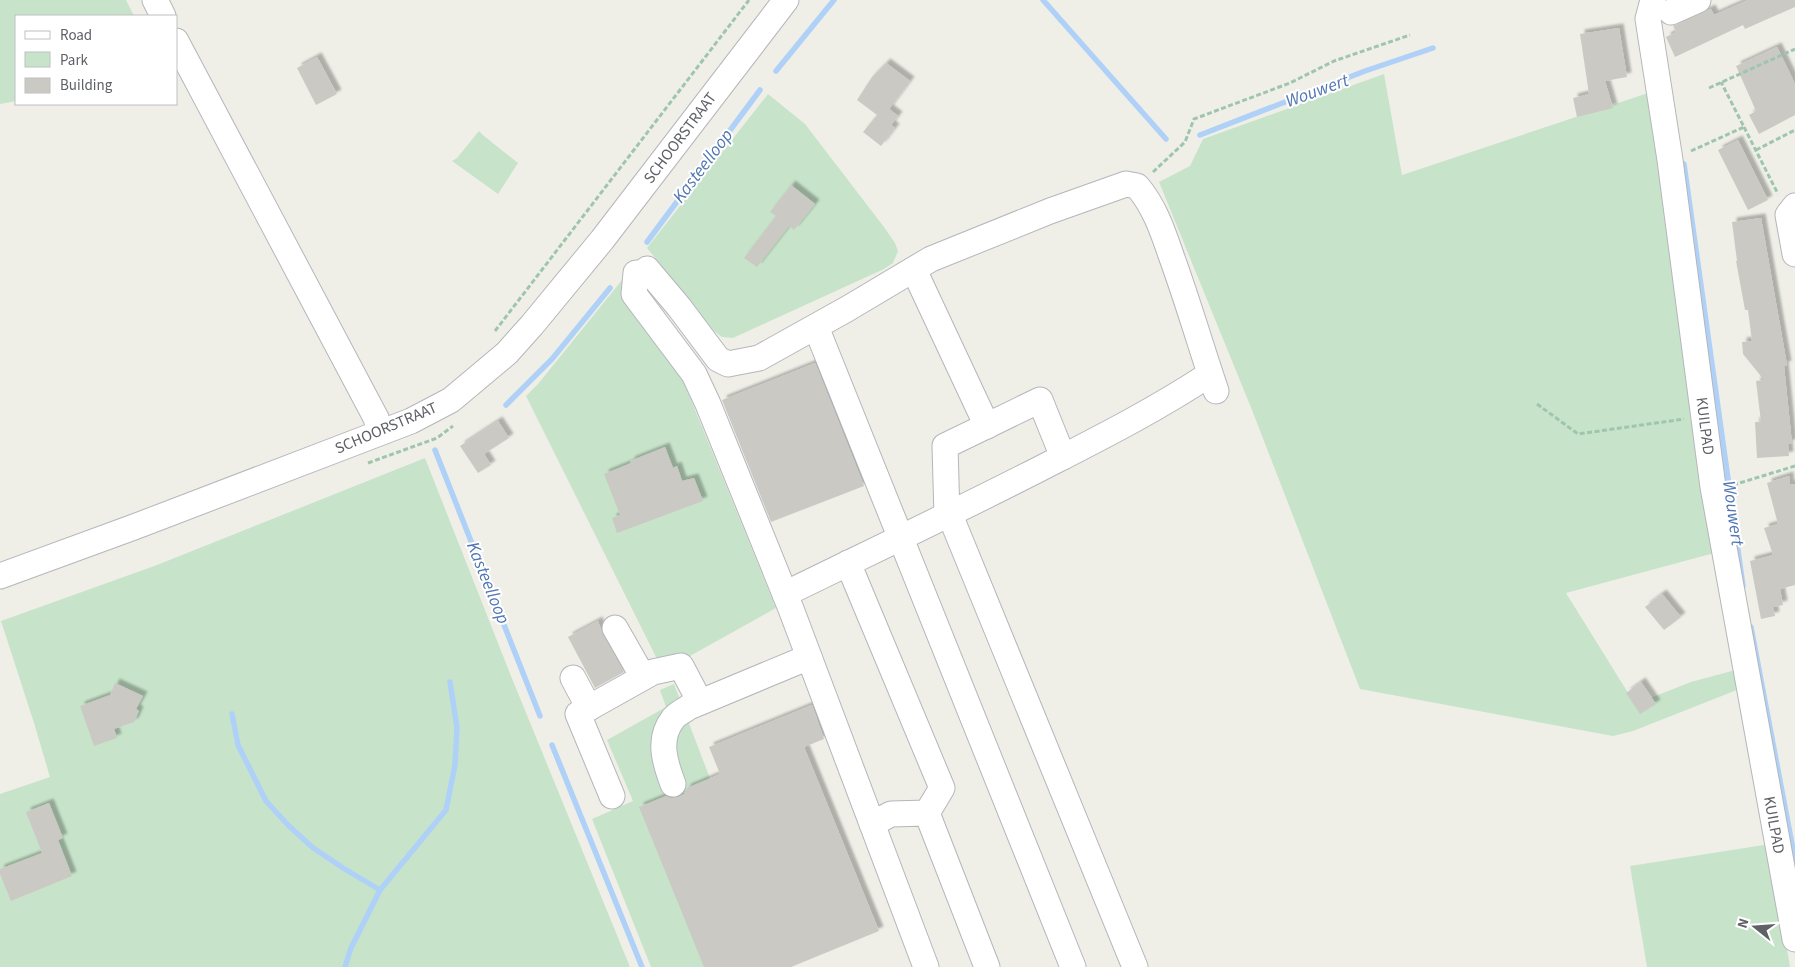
<svg xmlns="http://www.w3.org/2000/svg" width="1795" height="967" font-family="'Source Sans 3',sans-serif">
	<style>
		.green { fill: #c7e4ca }
		.lines { fill: none; stroke-linecap: round; stroke-linejoin: round }
		.stream { stroke: #b0d1f7; stroke-width: 5.5 }
		.building { fill: #cbc9c4; filter: url(#shadow) }
		.minor-casing { stroke: #b5b6bb; stroke-width: 27 }
		.path { stroke: #a0c5ae; stroke-width: 3; stroke-dasharray: 5 2.5; stroke-linecap: butt }
		.minor { stroke: #fff; stroke-width: 25 }
		.labels { text-anchor: middle; dominant-baseline: central; stroke-width: 4; stroke-linejoin: round; paint-order: stroke }
		.street-label { font-size: 16px; fill: #5f6166; stroke: #fff }
		.water-label { font-size: 18px; font-style: italic; fill: #5176b1; stroke: #fff }
	</style>
	<defs>
		<filter id="shadow"><feDropShadow dx="4.5" dy="-4.5" stdDeviation="1" flood-color="#0004"/></filter>
	</defs>
	<rect width="100%" height="100%" fill="#efefe8"/>
	<g class="green">
		<path d="M 0,0 L 126,0 L 134,16 L 16,16 L 16,101 L 0,104 Z"/>
		<path d="M 1384,74 L 1402,175 L 1651,92 L 1718,552 L 1566,593 L 1635,704 L 1691,682 L 1739,669 L 1742,688 L 1633,731 L 1613,736 L 1360,689 L 1252,410 L 1159,182 L 1190,166 L 1203,139 Z"/>
		<path d="M 768,94 L 805,124 L 884,227 L 895,243 L 898,251 L 893,263 L 884,269 L 733,338 L 722,337 L 714,331 L 647,248 Z"/>
		<path d="M 479,131 L 484,136 L 518,163 L 498,194 L 452,161 L 457,158 Z"/>
		<path d="M 622,280 L 671,351 L 776,608 L 663,671 L 526,396 L 538,384 Z"/>
		<path d="M 425,458 L 511,676 L 630,967 L 0,967 L 0,794 L 50,777 L 34,723 L 1,621 L 157,565 Z"/>
		<path d="M 674,684 L 782,967 L 651,967 L 592,819 L 633,801 L 607,740 L 666,707 L 660,690 Z"/>
		<path d="M 1770,844 L 1790,967 L 1647,967 L 1630,866 Z"/>
	</g>
	<g class="lines">
		<g class="stream">
			<path d="M 1043,0 L 1166,139"/>
			<path d="M 776,71 L 834,0"/>
			<path d="M 1200,135 L 1365,71 L 1433,48"/>
			<path d="M 1684,164 L 1743,586"/>
			<path d="M 647,242 L 760,90"/>
			<path d="M 506,405 L 552,359 L 610,288"/>
			<path d="M 435,450 L 540,716"/>
			<path d="M 1751,627 L 1795,860"/>
			<path d="M 232,714 L 238,745 L 266,801 L 289,826 L 312,847 L 343,868 L 380,890"/>
			<path d="M 552,745 L 642,967"/>
			<path d="M 345,967 L 351,948 L 380,890 L 446,810 L 455,765 L 457,728 L 450,682"/>
		</g>
	</g>
	<g class="building">
		<path d="M 1748,0 L 1795,0 L 1795,7 L 1745,29 L 1743,25 L 1675,57 L 1666,37 L 1676,32 L 1673,26 L 1711,9 L 1714,15 Z"/>
		<path d="M 1619,28 L 1627,77 L 1605,81 L 1613,108 L 1577,117 L 1573,98 L 1589,94 L 1580,34 Z"/>
		<path d="M 1777,47 L 1795,84 L 1795,115 L 1759,134 L 1749,115 L 1756,111 L 1736,66 Z"/>
		<path d="M 317,57 L 337,94 L 316,105 L 297,68 Z"/>
		<path d="M 886,63 L 910,81 L 889,109 L 898,116 L 891,125 L 895,128 L 881,146 L 863,132 L 877,115 L 857,100 L 872,77 Z"/>
		<path d="M 1738,140 L 1768,200 L 1748,210 L 1718,150 Z"/>
		<path d="M 791,185 L 815,204 L 794,230 L 789,226 L 757,267 L 744,258 L 776,216 L 770,212 Z"/>
		<path d="M 1761,218 L 1787,365 L 1784,366 L 1792,444 L 1788,444 L 1789,456 L 1757,458 L 1755,422 L 1761,422 L 1756,381 L 1764,380 L 1743,354 L 1742,342 L 1752,341 L 1748,310 L 1745,310 L 1736,261 L 1737,261 L 1732,222 Z"/>
		<path d="M 815,363 L 864,486 L 771,522 L 722,400 Z"/>
		<path d="M 498,421 L 509,438 L 484,454 L 491,465 L 478,473 L 460,446 Z"/>
		<path d="M 665,447 L 673,468 L 677,466 L 682,481 L 694,478 L 703,501 L 617,533 L 612,518 L 620,515 L 604,474 L 631,463 L 630,461 Z"/>
		<path d="M 1789,476 L 1790,485 L 1795,484 L 1795,585 L 1780,589 L 1783,605 L 1773,607 L 1775,616 L 1761,619 L 1750,561 L 1773,555 L 1764,528 L 1778,524 L 1767,483 Z"/>
		<path d="M 1662,594 L 1681,617 L 1664,630 L 1645,607 Z"/>
		<path d="M 598,621 L 603,635 L 624,672 L 595,688 L 568,637 Z"/>
		<path d="M 1641,682 L 1656,704 L 1640,714 L 1626,693 Z"/>
		<path d="M 115,683 L 143,696 L 136,709 L 139,711 L 134,722 L 114,729 L 117,738 L 94,746 L 80,706 L 110,695 Z"/>
		<path d="M 812,705 L 824,739 L 804,747 L 879,931 L 791,967 L 704,967 L 639,807 L 666,796 L 671,798 L 678,797 L 684,794 L 687,788 L 720,774 L 709,747 Z"/>
		<path d="M 49,803 L 63,838 L 58,840 L 72,876 L 11,901 L 0,874 L 0,869 L 42,853 L 26,812 Z"/>
	</g>
	<g class="lines">
		<g class="minor-casing">
			<g id="minor">
				<path d="M 155,0 L 163,16"/>
				<path d="M 1653,0 L 1648,19 L 1670,160 L 1713,487 L 1795,939"/>
				<path d="M 1671,12 L 1698,0"/>
				<path d="M 176,41 L 376,418 L 380,432"/>
				<path d="M 1795,206 L 1788,215 L 1795,254"/>
				<path d="M 647,269 L 679,307 L 718,359 L 728,364 L 759,358 L 847,309 L 931,259 L 1050,211 L 1126,184 L 1137,186 C 1155,207 1163,232 1172,258 C 1188,302 1201,347 1216,391"/>
				<path d="M 914,270 L 987,426"/>
				<path d="M 636,273 L 634,294 L 694,374 L 708,404 L 791,609 L 926,967"/>
				<path d="M 816,327 L 1073,967"/>
				<path d="M 950,515 L 1135,967"/>
				<path d="M 947,516 L 945,446 L 1040,400 L 1063,457"/>
				<path d="M 848,563 L 942,788 L 927,813"/>
				<path d="M 0,576 L 134,527 L 364,439 L 411,421 L 451,400 L 507,353 L 532,325 L 602,240 L 786,0"/>
				<path d="M 785,594 C 875,550 966,507 1055,461 C 1108,434 1160,407 1210,374"/>
				<path d="M 615,628 L 643,677"/>
				<path d="M 573,678 L 589,708"/>
				<path d="M 673,784 C 665,763 657,739 673,719 C 676,714 684,711 689,707 L 809,657"/>
				<path d="M 612,796 L 578,714 L 653,672 L 681,666 L 700,702"/>
				<path d="M 872,824 L 891,814 L 927,813 L 987,967"/>
			</g>
		</g>
		<g class="path">
			<path d="M 1709,88 L 1795,49"/>
			<path d="M 1744,127 L 1778,194"/>
			<path d="M 1756,150 L 1795,130"/>
			<path d="M 1691,151 L 1744,127 L 1721,82"/>
			<path d="M 1153,172 L 1185,142 L 1194,119 L 1290,83 L 1334,61 L 1410,35"/>
			<path d="M 495,331 L 749,0"/>
			<path d="M 1537,404 L 1578,434 L 1684,419"/>
			<path d="M 368,463 L 437,438 L 453,426"/>
			<path d="M 1733,485 L 1795,466"/>
		</g>
		<use href="#minor" class="minor"/>
	</g>
	<g class="labels">
		<g class="street-label">
			<text transform="translate(680 138) rotate(-53)">SCHOORSTRAAT</text>
			<text transform="translate(1705 426) rotate(83)">KUILPAD</text>
			<text transform="translate(386 428) rotate(-23)">SCHOORSTRAAT</text>
			<text transform="translate(1774 825) rotate(80)">KUILPAD</text>
		</g>
		<g class="water-label">
			<text transform="translate(1317 91) rotate(-20)">Wouwert</text>
			<text transform="translate(703 166) rotate(-53)">Kasteelloop</text>
			<text transform="translate(1733 513) rotate(82)">Wouwert</text>
			<text transform="translate(488 583) rotate(68)">Kasteelloop</text>
		</g>
	</g>
	<rect x="15" y="15" width="162" height="90" fill="#ffffff" stroke="#bfc0c2"/>
	<rect x="25" y="31" width="25" height="8" fill="#ffffff" stroke="#bfc0c2"/>
	<text x="60" y="40" font-size="15" fill="#5f6166">Road</text>
	<rect x="25" y="52" width="25" height="15" fill="#c7e4ca" stroke="#bfc0c2"/>
	<text x="60" y="65" font-size="15" fill="#5f6166">Park</text>
	<rect x="25" y="78" width="25" height="15" fill="#cbc9c4" stroke="#bfc0c2"/>
	<text x="60" y="90" font-size="15" fill="#5f6166">Building</text>
	<g transform="translate(1755 927) rotate(287)" stroke="#ffffff" stroke-width="4" paint-order="stroke">
	<path d="M0-4L9 19L0 12L-9 19Z" fill="#5f6166"/>
	<text y="-8" font-size="14" font-weight="bold" text-anchor="middle" fill="#5f6166">N</text>
	</g>
</svg>
